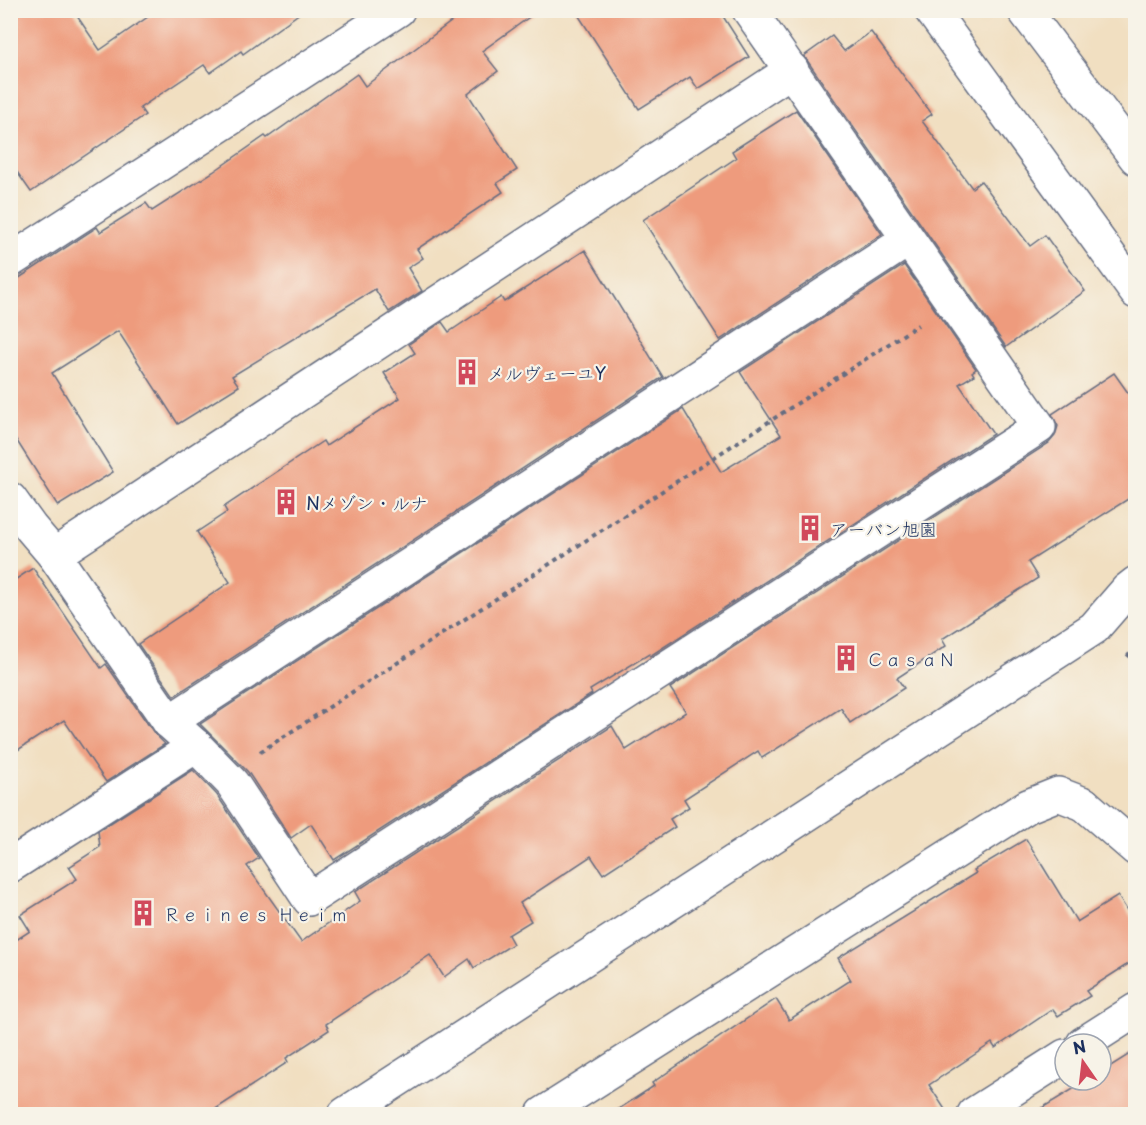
<svg xmlns="http://www.w3.org/2000/svg" width="1146" height="1125" font-family="'Playpen Sans','Klee One',sans-serif">
	<style>
		.building { fill: #ee9b7d }
		.lines { fill: none; stroke-linecap: round; stroke-linejoin: round }
		.minor-casing { stroke: #666d81; stroke-width: 36 }
		.tertiary-casing { stroke: #666d81; stroke-width: 36 }
		.path { stroke: #666d81; stroke-width: 4; stroke-dasharray: 4.5 4.5; stroke-linecap: butt }
		.minor { stroke: #fff; stroke-width: 33 }
		.tertiary { stroke: #fff; stroke-width: 33 }
		.labels { text-anchor: middle; dominant-baseline: central; stroke-width: 4.5; stroke-linejoin: round; paint-order: stroke }
		.poi-label { font-size: 18px; fill: #1b2f5e; stroke: #f7f3e8; text-anchor: start }
	</style>
	<rect width="100%" height="100%" fill="#f7f3e8"/>
	<filter id="ink" filterUnits="userSpaceOnUse"><feTurbulence type="fractalNoise" baseFrequency=".0167" numOctaves="2"/><feDisplacementMap in="SourceGraphic" scale="12" xChannelSelector="R" yChannelSelector="G"/><feConvolveMatrix kernelMatrix="1 2 1 2 8 2 1 2 1" color-interpolation-filters="sRGB"/></filter>
	<filter id="wash" filterUnits="userSpaceOnUse"><feTurbulence type="fractalNoise" baseFrequency=".008" numOctaves="4" result="noise"/><feDisplacementMap in="SourceGraphic" scale="24" xChannelSelector="R" yChannelSelector="G"/><feGaussianBlur stdDeviation="1.35" result="paint"/><feColorMatrix in="noise" values="0 0 0 0 0 0 0 0 0 0 0 0 0 0 0 0 0 1.4 0 .05"/><feComposite in="paint" operator="in"/></filter>
	<g filter="url(#wash)">
		<rect width="100%" height="100%" fill="#f1dfc1"/>
		<g id="blocks">
			<g class="building">
				<path d="M 10,10 L 73,10 L 100,50 L 158,10 L 304,10 L 243,54 L 241,51 L 210,73 L 204,65 L 140,108 L 145,115 L 31,192 L 10,162 Z"/>
				<path d="M 467,10 L 539,10 L 482,51 L 498,71 L 468,94 L 517,170 L 497,183 L 503,192 L 417,249 L 423,258 L 408,268 L 422,291 L 389,312 L 375,289 L 232,376 L 239,386 L 178,424 L 118,331 L 52,373 L 113,472 L 58,506 L 10,430 L 10,284 L 97,227 L 100,232 L 146,203 L 152,211 L 213,172 L 265,136 L 267,138 L 357,74 L 365,86 Z"/>
				<path d="M 575,10 L 719,10 L 749,57 L 698,89 L 690,77 L 639,109 Z"/>
				<path d="M 871,32 L 932,114 L 922,121 L 972,188 L 981,181 L 1030,246 L 1045,235 L 1085,291 L 1006,347 L 804,56 L 832,36 L 844,51 Z"/>
				<path d="M 796,110 L 882,234 L 720,340 L 643,220 L 736,158 L 732,151 Z"/>
				<path d="M 585,250 L 663,377 L 174,696 L 138,644 L 230,582 L 197,532 L 227,512 L 224,507 L 323,441 L 326,446 L 400,398 L 384,373 L 415,353 L 409,344 L 442,322 L 449,332 L 501,297 L 504,302 Z"/>
				<path d="M 904,265 L 976,369 L 972,372 L 974,375 L 959,384 L 993,434 L 650,656 L 649,654 L 590,690 L 592,694 L 334,860 L 311,824 L 291,838 L 248,772 L 200,724 L 683,409 L 721,472 L 781,435 L 740,372 Z"/>
				<path d="M 1114,373 L 1136,404 L 1136,494 L 1028,562 L 1038,578 L 942,639 L 946,646 L 897,678 L 904,688 L 850,723 L 841,708 L 762,758 L 758,751 L 684,799 L 689,807 L 670,819 L 675,827 L 603,874 L 591,856 L 520,903 L 531,921 L 508,935 L 513,944 L 474,968 L 469,959 L 444,977 L 430,955 L 326,1024 L 329,1030 L 286,1058 L 288,1062 L 208,1114 L 10,1114 L 10,944 L 30,931 L 20,915 L 77,879 L 69,867 L 100,847 L 98,831 L 193,770 L 217,795 L 259,858 L 247,866 L 301,942 L 360,901 L 355,892 L 612,726 L 626,750 L 686,712 L 670,688 L 1049,443 L 1055,436 L 1058,426 L 1052,414 Z"/>
				<path d="M 33,568 L 101,668 L 106,664 L 154,733 L 165,744 L 106,782 L 64,720 L 10,755 L 10,583 Z"/>
				<path d="M 1026,839 L 1077,922 L 1118,896 L 1136,924 L 1136,959 L 1086,991 L 1090,996 L 1058,1016 L 1053,1009 L 995,1048 L 992,1043 L 929,1085 L 948,1114 L 611,1114 L 654,1086 L 652,1083 L 776,999 L 789,1020 L 851,980 L 838,958 L 976,873 L 974,870 Z"/>
				<path d="M 1136,1050 L 1136,1114 L 1032,1114 L 1088,1080 L 1101,1080 L 1101,1072 Z"/>
			</g>
		</g>
	</g>
	<g filter="url(#ink)">
		<use href="#blocks" fill-opacity="0" stroke="#666d81" stroke-width="1.5"/>
		<g class="lines">
			<g class="minor-casing">
				<g id="minor">
					<path d="M 931,10 L 1136,292"/>
					<path d="M 1024,10 L 1136,158"/>
					<path d="M 10,261 L 398,10"/>
					<path d="M 10,499 L 31,528 L 54,555 L 169,722 L 196,746 L 10,866"/>
					<path d="M 54,555 L 792,70"/>
					<path d="M 169,722 L 908,240"/>
					<path d="M 196,746 L 232,783 L 309,899 L 1039,427 L 749,10"/>
					<path d="M 1083,1044 L 1136,1010"/>
					<path d="M 345,1114 L 1094,628 L 1127,590 L 1136,583"/>
					<path d="M 543,1114 L 1028,806 L 1058,794 L 1084,804"/>
					<path d="M 974,1114 L 1065,1056"/>
				</g>
			</g>
			<g class="tertiary-casing">
				<path id="tertiary" d="M 1084,804 L 1136,849"/>
			</g>
			<g class="path">
				<path d="M 1127,654 L 1136,661"/>
				<path d="M 260,752 L 918,325"/>
			</g>
			<use href="#minor" class="minor"/>
			<use href="#tertiary" class="tertiary"/>
		</g>
	</g>
	<defs>
		<g id="building-bare" transform="scale(2.07)"><path d="M-4-6H4V6H1V3H-1V6H-4ZM-2.5-4.3h1.7v1.8h-1.7ZM.8-4.3h1.7v1.8H.8ZM-2.5-1h1.7V.8h-1.7ZM.8-1h1.7V.8H.8Z" fill="#d1495b" stroke="#f7f3e8" stroke-width="2.5" paint-order="stroke"/></g>
	</defs>
	<g fill-rule="evenodd">
		<use href="#building-bare" x="467" y="372"/>
		<use href="#building-bare" x="286" y="502"/>
		<use href="#building-bare" x="810" y="528"/>
		<use href="#building-bare" x="846" y="658"/>
		<use href="#building-bare" x="143" y="913"/>
	</g>
	<g class="labels">
		<g class="poi-label">
			<text x="487" y="372">メルヴェーユY</text>
			<text x="306" y="502">Nメゾン・ルナ</text>
			<text x="830" y="528">アーバン旭園</text>
			<text x="866" y="658">ＣａｓａＮ</text>
			<text x="163" y="913">Ｒｅｉｎｅｓ Ｈｅｉｍ</text>
		</g>
	</g>
	<rect width="1146" height="1125" fill="none" stroke="#f7f3e8" stroke-width="36"/>
	<g transform="translate(1083 1062) rotate(346)"><circle r="28" fill="#f7f3e8" stroke="#9fa5b1" stroke-width="1.5"/>
	<path d="M0-4.5L10 22L0 15L-10 22Z" fill="#d1495b"/>
	<text y="-9" font-size="16" font-weight="bold" text-anchor="middle" fill="#1b2f5e">N</text>
	</g>
</svg>
